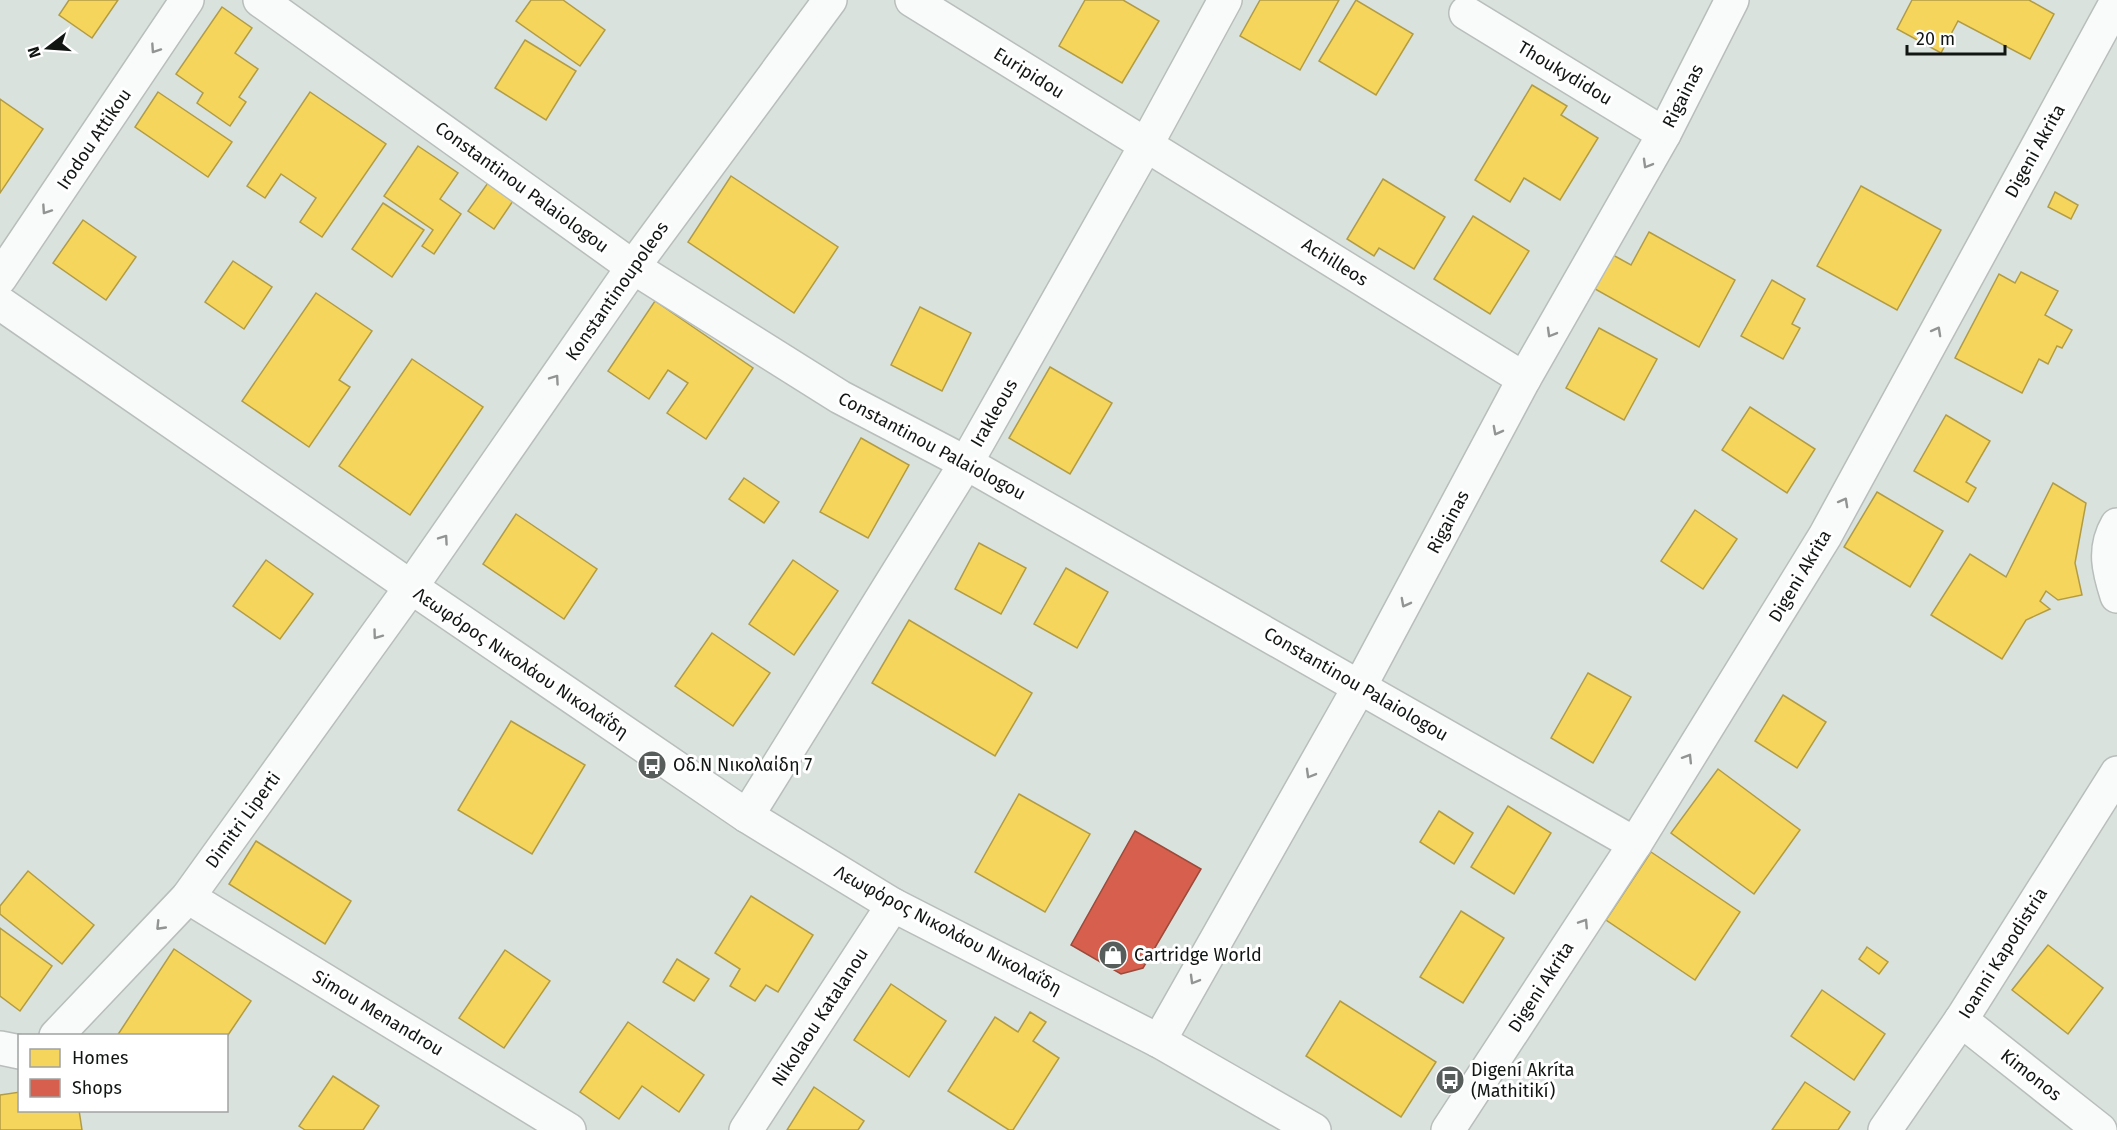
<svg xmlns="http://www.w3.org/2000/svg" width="2117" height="1130" font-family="'Fira Sans',sans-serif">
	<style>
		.homes { fill: #f6d55c; stroke: #b19c46; stroke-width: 1.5 }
		.shops { fill: #d6604d; stroke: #9b4a3c; stroke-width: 1.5 }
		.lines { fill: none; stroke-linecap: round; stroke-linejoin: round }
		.minor-casing { stroke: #b8bebb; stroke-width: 36 }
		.minor { stroke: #f9fbfa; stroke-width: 33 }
		.oneway { stroke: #919492 }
		.labels { text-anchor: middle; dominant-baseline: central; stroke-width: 6; stroke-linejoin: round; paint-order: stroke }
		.street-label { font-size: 18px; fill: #111613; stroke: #fff }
		.poi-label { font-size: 18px; fill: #111613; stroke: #fff; text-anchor: start }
	</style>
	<rect width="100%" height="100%" fill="#dae2dd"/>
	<g class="homes">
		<path d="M 69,0 L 118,0 L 92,38 L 59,15 Z"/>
		<path d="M 531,0 L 563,0 L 605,30 L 580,66 L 516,21 Z"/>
		<path d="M 1085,0 L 1123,0 L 1159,21 L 1122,83 L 1059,46 Z"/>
		<path d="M 1260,0 L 1339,0 L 1300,70 L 1240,36 Z"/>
		<path d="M 1356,0 L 1413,34 L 1376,95 L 1319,61 Z"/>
		<path d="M 1912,0 L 2029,0 L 2054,14 L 2030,59 L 1958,21 L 1941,53 L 1897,29 Z"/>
		<path d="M 222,7 L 252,28 L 235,53 L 258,69 L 239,97 L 246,102 L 230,126 L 197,103 L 203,93 L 176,74 Z"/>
		<path d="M 525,40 L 576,71 L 546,120 L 495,88 Z"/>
		<path d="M 1532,85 L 1567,106 L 1561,115 L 1598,138 L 1560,200 L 1524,178 L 1510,202 L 1475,180 Z"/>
		<path d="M 158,92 L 232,142 L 208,177 L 135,127 Z"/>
		<path d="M 310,92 L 386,144 L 322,237 L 300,222 L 316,198 L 281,174 L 265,198 L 247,186 Z"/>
		<path d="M 0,99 L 43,129 L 0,193 Z"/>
		<path d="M 418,146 L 458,173 L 440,199 L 461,214 L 434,254 L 422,246 L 433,230 L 384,196 Z"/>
		<path d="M 731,176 L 838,247 L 794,313 L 688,242 Z"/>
		<path d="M 1383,179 L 1445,217 L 1414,269 L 1379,248 L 1374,256 L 1347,239 Z"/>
		<path d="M 490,180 L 515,198 L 494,229 L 468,211 Z"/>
		<path d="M 1861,186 L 1941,230 L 1897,310 L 1817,266 Z"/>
		<path d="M 2055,192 L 2078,205 L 2071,219 L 2048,207 Z"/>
		<path d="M 383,203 L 424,230 L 392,277 L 352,249 Z"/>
		<path d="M 1473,216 L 1529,251 L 1490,314 L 1434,279 Z"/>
		<path d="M 83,220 L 136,257 L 106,300 L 53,263 Z"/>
		<path d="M 1649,232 L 1735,280 L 1699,347 L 1595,289 L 1613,255 L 1631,265 Z"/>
		<path d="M 233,261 L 272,287 L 244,329 L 205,302 Z"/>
		<path d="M 2021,272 L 2058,291 L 2045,315 L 2072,330 L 2062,348 L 2057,346 L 2048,364 L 2039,359 L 2022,393 L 1955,358 L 1999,274 L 2015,283 Z"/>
		<path d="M 1772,280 L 1805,299 L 1792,324 L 1800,328 L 1783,359 L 1741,336 Z"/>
		<path d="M 316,293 L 372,331 L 339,380 L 350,387 L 309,447 L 242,401 Z"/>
		<path d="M 655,301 L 753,368 L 706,439 L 667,413 L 688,383 L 668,370 L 649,399 L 608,371 Z"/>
		<path d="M 920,307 L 971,333 L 942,391 L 891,365 Z"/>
		<path d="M 1599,328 L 1657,359 L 1624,420 L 1566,388 Z"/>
		<path d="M 412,359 L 483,407 L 410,515 L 339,466 Z"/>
		<path d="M 1050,367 L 1112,403 L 1070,474 L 1009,438 Z"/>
		<path d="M 1750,407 L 1815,449 L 1787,493 L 1722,450 Z"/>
		<path d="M 1946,415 L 1990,441 L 1966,482 L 1976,488 L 1968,502 L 1914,471 Z"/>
		<path d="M 861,438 L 909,465 L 868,538 L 820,512 Z"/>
		<path d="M 744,478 L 779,502 L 764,523 L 729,499 Z"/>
		<path d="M 2053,483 L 2086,503 L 2075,563 L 2082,595 L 2058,600 L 2046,591 L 2040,601 L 2050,609 L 2026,620 L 2002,659 L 1931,615 L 1970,554 L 2006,577 Z"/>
		<path d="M 1877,492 L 1943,531 L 1910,587 L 1844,547 Z"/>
		<path d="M 1695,510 L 1737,539 L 1703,589 L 1661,561 Z"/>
		<path d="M 516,514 L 597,569 L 564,619 L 483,564 Z"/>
		<path d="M 979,543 L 1026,568 L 1001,614 L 955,589 Z"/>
		<path d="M 266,560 L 313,594 L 280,639 L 233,606 Z"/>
		<path d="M 793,560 L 838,591 L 794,655 L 749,624 Z"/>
		<path d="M 1066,568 L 1108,592 L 1077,648 L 1034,624 Z"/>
		<path d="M 909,620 L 1032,693 L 995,756 L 872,683 Z"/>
		<path d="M 712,633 L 770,673 L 733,726 L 675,686 Z"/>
		<path d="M 1588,673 L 1631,697 L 1593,763 L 1551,738 Z"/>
		<path d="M 1783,695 L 1826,722 L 1797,768 L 1755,741 Z"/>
		<path d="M 511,721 L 585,765 L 532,854 L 458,810 Z"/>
		<path d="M 1718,769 L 1800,830 L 1754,894 L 1671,833 Z"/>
		<path d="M 1019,794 L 1090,834 L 1045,912 L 975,872 Z"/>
		<path d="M 1508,806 L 1551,833 L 1514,894 L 1471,867 Z"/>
		<path d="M 1439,811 L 1473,833 L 1454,864 L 1420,842 Z"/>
		<path d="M 256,841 L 351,901 L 325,944 L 229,884 Z"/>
		<path d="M 1651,852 L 1740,912 L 1695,980 L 1606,920 Z"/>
		<path d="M 28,871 L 94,925 L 62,964 L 0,914 L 0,906 Z"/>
		<path d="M 751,896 L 813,935 L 778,992 L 766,985 L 755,1001 L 730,986 L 740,969 L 715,953 Z"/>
		<path d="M 1461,911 L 1504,938 L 1463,1003 L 1420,977 Z"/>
		<path d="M 0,928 L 52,966 L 20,1011 L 0,996 Z"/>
		<path d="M 2048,945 L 2103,988 L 2068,1034 L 2012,990 Z"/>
		<path d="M 1867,947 L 1888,962 L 1879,974 L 1859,959 Z"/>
		<path d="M 174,949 L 251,1001 L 226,1038 L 226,1036 L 117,1036 Z"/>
		<path d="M 505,950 L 550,981 L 504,1048 L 459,1018 Z"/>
		<path d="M 677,959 L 709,979 L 694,1001 L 663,982 Z"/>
		<path d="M 891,984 L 946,1021 L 909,1077 L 854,1040 Z"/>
		<path d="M 1822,990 L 1885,1034 L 1854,1080 L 1791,1036 Z"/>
		<path d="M 1340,1001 L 1436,1062 L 1401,1117 L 1306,1056 Z"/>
		<path d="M 1030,1012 L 1046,1022 L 1033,1041 L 1059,1058 L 1013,1130 L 1009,1130 L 948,1091 L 995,1017 L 1018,1032 Z"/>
		<path d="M 628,1022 L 704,1075 L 679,1112 L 642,1086 L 619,1119 L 580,1092 Z"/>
		<path d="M 333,1076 L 379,1106 L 363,1130 L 305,1130 L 299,1126 Z"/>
		<path d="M 1805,1082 L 1850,1112 L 1838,1130 L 1772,1130 Z"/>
		<path d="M 814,1087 L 864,1121 L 858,1130 L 787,1130 Z"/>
		<path d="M 20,1092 L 20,1110 L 79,1110 L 82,1130 L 0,1130 L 0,1095 Z"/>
	</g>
	<path class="shops" d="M 1135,831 L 1201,869 L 1143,968 L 1121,974 L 1071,945 Z"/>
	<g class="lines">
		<g class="minor-casing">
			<g id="minor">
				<path d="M 260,0 L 633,267 L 840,397 L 966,463 L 1635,844"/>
				<path d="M 912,0 L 1524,379"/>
				<path d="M 1466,13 L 1664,134"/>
				<path d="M 0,278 L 187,0"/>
				<path d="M 0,303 L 411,587 L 747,816 L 893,905 L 1159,1041 L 1314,1130"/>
				<path d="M 2117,525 C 2103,549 2109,571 2117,596"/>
				<path d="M 747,816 L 966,463 L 1146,145 L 1225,0"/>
				<path d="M 188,897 L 569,1130"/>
				<path d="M 1961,1020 L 2100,1130"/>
				<path d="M 56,1036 L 188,897 L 411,587 L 633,267 L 830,0"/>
				<path d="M 1159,1041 L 1360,686 L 1524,379 L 1664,134 L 1732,0"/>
				<path d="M 0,1048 L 20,1052"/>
				<path d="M 746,1130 L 893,905"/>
				<path d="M 1448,1130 L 1635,844 L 1825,536 L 2117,1"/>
				<path d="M 1885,1130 L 1961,1020 L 2117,773"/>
			</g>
		</g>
		<use href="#minor" class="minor"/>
	</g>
	<defs><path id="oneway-chevron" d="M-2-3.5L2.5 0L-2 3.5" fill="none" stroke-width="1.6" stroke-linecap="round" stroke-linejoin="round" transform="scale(1.5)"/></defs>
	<g class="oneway">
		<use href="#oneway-chevron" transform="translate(155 49) rotate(124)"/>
		<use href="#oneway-chevron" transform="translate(1647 164) rotate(120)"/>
		<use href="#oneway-chevron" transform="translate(46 210) rotate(124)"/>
		<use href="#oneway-chevron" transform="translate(1937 331) rotate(-61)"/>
		<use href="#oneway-chevron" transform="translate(1551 333) rotate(120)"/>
		<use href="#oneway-chevron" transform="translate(555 379) rotate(-55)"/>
		<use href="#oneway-chevron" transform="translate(1497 431) rotate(118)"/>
		<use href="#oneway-chevron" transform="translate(1844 502) rotate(-61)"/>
		<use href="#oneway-chevron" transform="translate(444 539) rotate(-55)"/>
		<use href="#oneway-chevron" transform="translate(1405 603) rotate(118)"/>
		<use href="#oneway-chevron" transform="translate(377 635) rotate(126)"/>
		<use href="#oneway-chevron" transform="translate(1688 758) rotate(-58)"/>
		<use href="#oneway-chevron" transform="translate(1310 774) rotate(120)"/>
		<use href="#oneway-chevron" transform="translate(1584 923) rotate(-57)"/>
		<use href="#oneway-chevron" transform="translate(160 926) rotate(134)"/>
		<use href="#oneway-chevron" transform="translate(1194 980) rotate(120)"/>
	</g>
	<defs>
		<g id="bus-disc" transform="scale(1.5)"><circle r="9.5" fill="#575d5a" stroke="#fff"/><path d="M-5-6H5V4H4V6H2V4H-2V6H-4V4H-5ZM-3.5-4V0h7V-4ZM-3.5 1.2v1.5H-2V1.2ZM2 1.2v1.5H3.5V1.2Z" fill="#fff"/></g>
		<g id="shop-disc" transform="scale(1.5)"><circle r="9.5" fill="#575d5a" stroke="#fff"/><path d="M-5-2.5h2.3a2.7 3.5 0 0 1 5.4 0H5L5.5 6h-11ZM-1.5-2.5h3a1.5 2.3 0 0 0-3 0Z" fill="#fff"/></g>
	</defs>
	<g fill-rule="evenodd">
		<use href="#bus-disc" x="652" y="765"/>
		<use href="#shop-disc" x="1113" y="955"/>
		<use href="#bus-disc" x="1450" y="1080"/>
	</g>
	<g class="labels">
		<g class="street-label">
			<text transform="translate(1029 73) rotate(32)">Euripidou</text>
			<text transform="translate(1565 73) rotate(31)">Thoukydidou</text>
			<text transform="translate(1683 96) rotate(-63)">Rigainas</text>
			<text transform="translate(94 139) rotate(-56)">Irodou Attikou</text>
			<text transform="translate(2035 151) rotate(-61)">Digeni Akrita</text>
			<text transform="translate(522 187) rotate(36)">Constantinou Palaiologou</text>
			<text transform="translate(1335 262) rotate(32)">Achilleos</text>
			<text transform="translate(617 291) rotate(-55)">Konstantinoupoleos</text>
			<text transform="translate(994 413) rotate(-60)">Irakleous</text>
			<text transform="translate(932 446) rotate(28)">Constantinou Palaiologou</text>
			<text transform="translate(1448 522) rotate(-62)">Rigainas</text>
			<text transform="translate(1800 576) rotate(-59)">Digeni Akrita</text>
			<text transform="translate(521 663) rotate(34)">Λεωφόρος Νικολάου Νικολαΐδη</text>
			<text transform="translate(1356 684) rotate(30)">Constantinou Palaiologou</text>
			<text transform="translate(243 820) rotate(-54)">Dimitri Liperti</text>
			<text transform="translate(948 930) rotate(28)">Λεωφόρος Νικολάου Νικολαΐδη</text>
			<text transform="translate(2003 953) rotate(-58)">Ioanni Kapodistria</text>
			<text transform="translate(1541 987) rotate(-57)">Digeni Akrita</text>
			<text transform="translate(378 1013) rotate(31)">Simou Menandrou</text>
			<text transform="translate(820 1017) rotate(-57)">Nikolaou Katalanou</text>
			<text transform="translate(2031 1075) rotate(38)">Kimonos</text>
		</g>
		<g class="poi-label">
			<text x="673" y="765">Οδ.Ν Νικολαίδη 7</text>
			<text x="1134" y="955">Cartridge World</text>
			<text x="1471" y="1070">Digení Akríta<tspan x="1471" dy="21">(Mathitikí)</tspan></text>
		</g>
	</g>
	<rect x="18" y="1034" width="210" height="78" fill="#ffffff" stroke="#a0a2a1" stroke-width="1.5"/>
	<rect x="30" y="1049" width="30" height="18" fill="#f6d55c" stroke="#a0a2a1" stroke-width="1.5"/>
	<text x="72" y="1064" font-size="18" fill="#111613">Homes</text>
	<rect x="30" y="1079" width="30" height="18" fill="#d6604d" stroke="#a0a2a1" stroke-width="1.5"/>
	<text x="72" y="1094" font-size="18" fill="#111613">Shops</text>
	<g transform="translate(48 48) rotate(253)" stroke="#ffffff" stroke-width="4.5" paint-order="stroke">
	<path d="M0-4.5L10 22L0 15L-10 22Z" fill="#111613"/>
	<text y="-9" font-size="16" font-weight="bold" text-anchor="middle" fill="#111613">N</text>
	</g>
	<path d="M1907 45v9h98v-9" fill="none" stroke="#111613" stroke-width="3"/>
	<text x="1916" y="45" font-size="18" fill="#111613" stroke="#ffffff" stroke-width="4.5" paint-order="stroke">20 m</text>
</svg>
